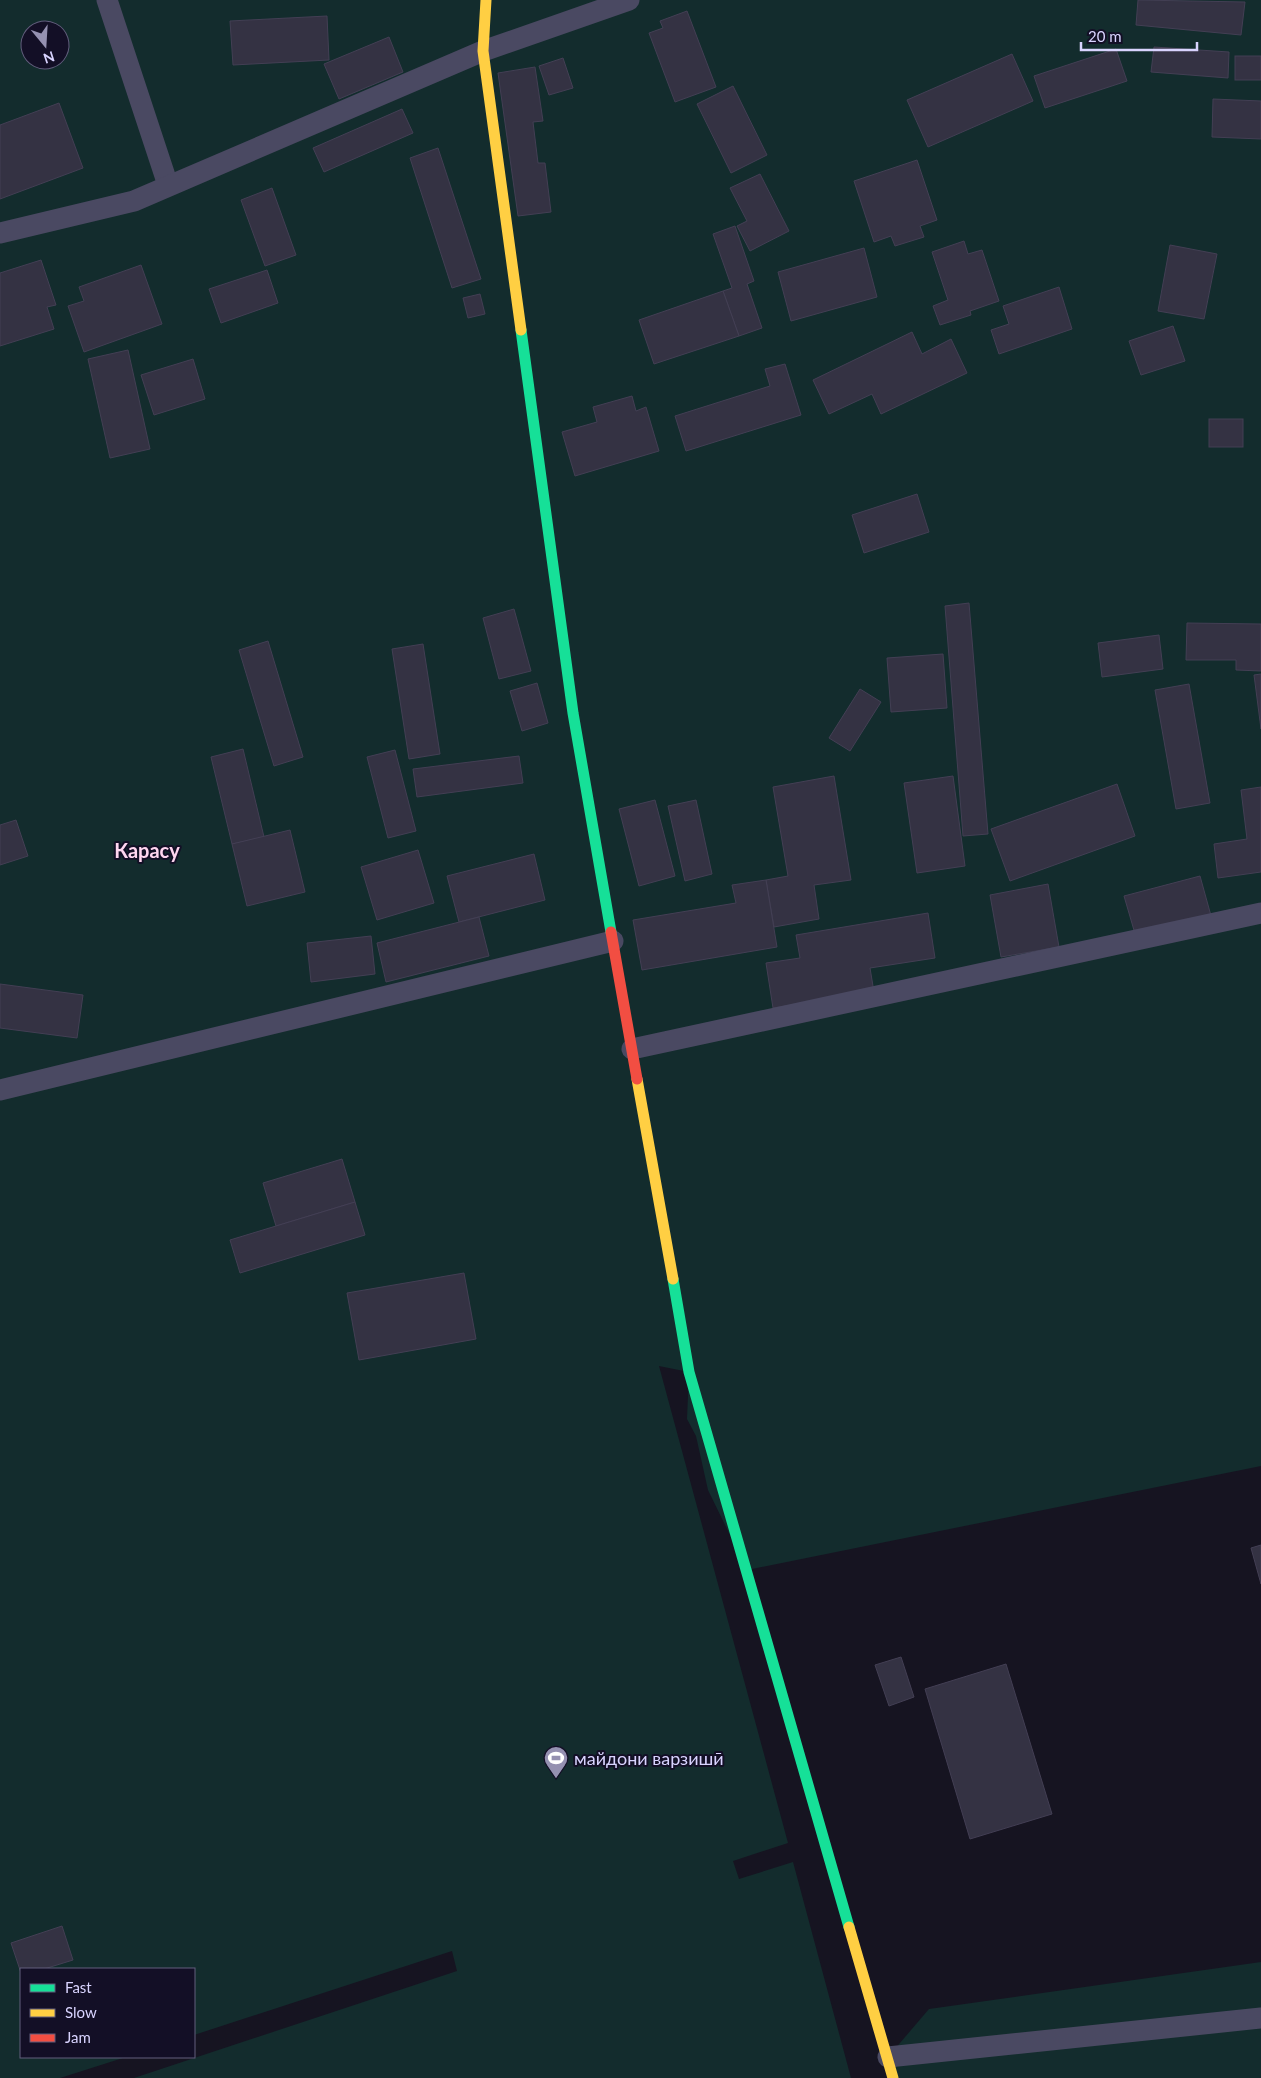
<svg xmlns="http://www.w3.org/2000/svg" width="1261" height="2078" font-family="Lato,sans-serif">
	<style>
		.green { fill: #132c2d; fill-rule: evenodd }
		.building { fill: #343243; stroke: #433f54 }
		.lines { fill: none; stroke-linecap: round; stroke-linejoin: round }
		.lane { stroke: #4a4962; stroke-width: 21 }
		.fast { stroke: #16e098; stroke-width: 11 }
		.slow { stroke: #ffcf43; stroke-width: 11 }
		.jam { stroke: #f24e42; stroke-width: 11 }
		.labels { text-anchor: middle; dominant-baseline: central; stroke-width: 4; stroke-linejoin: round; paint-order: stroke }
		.poi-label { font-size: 18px; fill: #d9d4ff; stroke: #130f26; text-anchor: start }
		.quarter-label { font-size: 20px; font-weight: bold; fill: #ffd6f0; stroke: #130f26 }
	</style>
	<rect width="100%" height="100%" fill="#161421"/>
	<g class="green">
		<path d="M 0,0 L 1261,0 L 1261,1466 L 747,1570 L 708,1490 L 696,1436 L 687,1419 L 689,1372 L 659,1366 L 788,1843 L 733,1861 L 739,1879 L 793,1862 L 851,2078 L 134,2078 L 457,1971 L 452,1951 L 194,2035 L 194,1969 L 21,1969 L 21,2057 L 126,2057 L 60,2078 L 0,2078 ZM 30,30 L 60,30 L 60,60 L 30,60 Z"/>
		<path d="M 1261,1962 L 1261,2078 L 893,2078 L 888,2057 L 929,2009 Z"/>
	</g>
	<g class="building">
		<path d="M 1138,0 L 1245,2 L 1241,35 L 1136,25 Z"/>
		<path d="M 687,11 L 716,87 L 675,102 L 649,33 L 663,28 L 660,21 Z"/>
		<path d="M 327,16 L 329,60 L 233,65 L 230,21 Z"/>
		<path d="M 389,37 L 403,72 L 339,99 L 324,64 Z"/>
		<path d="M 1154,47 L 1229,52 L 1228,78 L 1151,72 Z"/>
		<path d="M 1116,49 L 1127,81 L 1045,108 L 1034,76 Z"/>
		<path d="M 1012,54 L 1033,101 L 928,147 L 907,100 Z"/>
		<rect x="1235" y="56" width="26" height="24"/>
		<path d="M 563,58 L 573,88 L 549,95 L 539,66 Z"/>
		<path d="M 535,67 L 543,121 L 533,122 L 538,163 L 545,163 L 551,212 L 518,216 L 498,73 Z"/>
		<path d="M 733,86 L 767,155 L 731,173 L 697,104 Z"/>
		<path d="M 1213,99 L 1261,101 L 1261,139 L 1212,137 Z"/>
		<path d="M 59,103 L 83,168 L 0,199 L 0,125 Z"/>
		<path d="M 402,109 L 413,133 L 324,172 L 313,148 Z"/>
		<path d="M 438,148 L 481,279 L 452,288 L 410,158 Z"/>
		<path d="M 917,160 L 937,220 L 920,226 L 924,237 L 895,246 L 891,236 L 874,242 L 854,181 Z"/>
		<path d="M 760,174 L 789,231 L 750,251 L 737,226 L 747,221 L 730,188 Z"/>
		<path d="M 272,188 L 296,255 L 265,266 L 241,200 Z"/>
		<path d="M 735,226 L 754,281 L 747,284 L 762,328 L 739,336 L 723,291 L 732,288 L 713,234 Z"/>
		<path d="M 964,241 L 968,254 L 982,250 L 999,301 L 970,311 L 971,315 L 940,325 L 933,306 L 948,300 L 932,252 Z"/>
		<path d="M 1170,245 L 1217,254 L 1204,319 L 1158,311 Z"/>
		<path d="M 864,248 L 877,297 L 791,321 L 778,272 Z"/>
		<path d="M 41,260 L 56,305 L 47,307 L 54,329 L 0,346 L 0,273 Z"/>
		<path d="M 141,265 L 162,324 L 84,352 L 68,306 L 84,301 L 79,287 Z"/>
		<path d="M 267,270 L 278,303 L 221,323 L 209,289 Z"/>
		<path d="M 1059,287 L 1072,329 L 999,354 L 991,330 L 1009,324 L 1003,306 Z"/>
		<path d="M 723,291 L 739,336 L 654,364 L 639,320 Z"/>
		<path d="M 480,294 L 485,314 L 468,318 L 463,298 Z"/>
		<path d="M 1173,326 L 1185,361 L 1141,375 L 1129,341 Z"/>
		<path d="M 912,332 L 922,354 L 951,339 L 967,373 L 881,414 L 872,394 L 829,414 L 813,380 Z"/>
		<path d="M 128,350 L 150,449 L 110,458 L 88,359 Z"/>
		<path d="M 193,359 L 205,399 L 154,415 L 141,375 Z"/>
		<path d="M 785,364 L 801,415 L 686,451 L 675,416 L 770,386 L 765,369 Z"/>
		<path d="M 632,396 L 636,411 L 646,407 L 659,451 L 575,476 L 562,432 L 597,422 L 593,407 Z"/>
		<rect x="1209" y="419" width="34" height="28"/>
		<path d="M 917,494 L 929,532 L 864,553 L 852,515 Z"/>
		<path d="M 969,603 L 988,834 L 963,836 L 945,606 Z"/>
		<path d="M 514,609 L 531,671 L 499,679 L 483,618 Z"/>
		<path d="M 1187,623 L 1261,624 L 1261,671 L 1236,670 L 1236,660 L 1186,660 Z"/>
		<path d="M 1159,635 L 1163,669 L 1102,677 L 1098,643 Z"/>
		<path d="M 268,641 L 303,757 L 274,766 L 239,650 Z"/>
		<path d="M 423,644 L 440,754 L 409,759 L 392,649 Z"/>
		<path d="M 943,654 L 947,708 L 891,712 L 887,658 Z"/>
		<path d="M 1261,674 L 1261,729 L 1254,675 Z"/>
		<path d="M 537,683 L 548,723 L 522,731 L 510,691 Z"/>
		<path d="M 1189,684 L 1210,803 L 1176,809 L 1155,690 Z"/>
		<path d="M 860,689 L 881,702 L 850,751 L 829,738 Z"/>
		<path d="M 243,749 L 264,837 L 232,844 L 211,757 Z"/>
		<path d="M 395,750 L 416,831 L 388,838 L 367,757 Z"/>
		<path d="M 519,756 L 523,783 L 417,797 L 413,769 Z"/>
		<path d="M 834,776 L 851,880 L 814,885 L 819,919 L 774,927 L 766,880 L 788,876 L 773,787 Z"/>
		<path d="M 953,776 L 965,866 L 917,873 L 904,783 Z"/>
		<path d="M 1117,784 L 1135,836 L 1010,881 L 991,829 Z"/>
		<path d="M 1261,787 L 1261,872 L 1218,878 L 1214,844 L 1247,839 L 1241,790 Z"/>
		<path d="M 655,800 L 675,876 L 639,886 L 619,809 Z"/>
		<path d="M 696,800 L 712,874 L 685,881 L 668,806 Z"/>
		<path d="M 16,820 L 28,856 L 0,865 L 0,825 Z"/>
		<path d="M 290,830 L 305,892 L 247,906 L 232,844 Z"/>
		<path d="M 418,850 L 434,903 L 377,920 L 361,867 Z"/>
		<path d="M 534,854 L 545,900 L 459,922 L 447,876 Z"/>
		<path d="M 1200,876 L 1213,923 L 1138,944 L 1124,896 Z"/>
		<path d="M 766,880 L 777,947 L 642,970 L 633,920 L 736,903 L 732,885 Z"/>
		<path d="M 1048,884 L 1059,947 L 1001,957 L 990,895 Z"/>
		<path d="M 928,913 L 935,958 L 870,968 L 874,992 L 773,1008 L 766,963 L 800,958 L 796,935 Z"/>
		<path d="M 479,917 L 489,956 L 386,982 L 377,943 Z"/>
		<path d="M 371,936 L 375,974 L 311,982 L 307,943 Z"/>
		<path d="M 0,984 L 83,995 L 77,1038 L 0,1028 Z"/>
		<path d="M 342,1159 L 355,1202 L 276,1226 L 263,1183 Z"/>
		<path d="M 355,1202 L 365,1235 L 240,1273 L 230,1240 Z"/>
		<path d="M 464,1273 L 476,1339 L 359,1360 L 347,1293 Z"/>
		<path d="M 1261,1545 L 1261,1584 L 1251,1548 Z"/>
		<path d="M 901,1657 L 914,1697 L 889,1706 L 875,1665 Z"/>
		<path d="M 1006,1664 L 1052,1814 L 970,1839 L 925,1689 Z"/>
		<path d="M 62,1926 L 73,1960 L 44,1969 L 21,1969 L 21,1973 L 11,1943 Z"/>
	</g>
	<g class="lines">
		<g class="lane">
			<path d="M 107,0 L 168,185"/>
			<path d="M 0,233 L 134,201 L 483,51 L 629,0"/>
			<path d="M 632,1049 L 1261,913"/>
			<path d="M 0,1090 L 613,941"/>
			<path d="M 888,2057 L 1261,2018"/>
		</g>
		<g class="fast">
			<path d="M 521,330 L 573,713 L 611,932"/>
			<path d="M 673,1279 L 689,1372 L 849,1927"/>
		</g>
		<g class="slow">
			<path d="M 486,0 L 483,51 L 521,330"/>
			<path d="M 637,1079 L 673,1279"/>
			<path d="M 849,1927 L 893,2078"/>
		</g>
		<path class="jam" d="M 611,932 L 637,1079"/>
	</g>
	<defs>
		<g id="stadium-pin" transform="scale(1.25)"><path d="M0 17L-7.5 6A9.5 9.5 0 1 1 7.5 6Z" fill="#9591b1" stroke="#130f26"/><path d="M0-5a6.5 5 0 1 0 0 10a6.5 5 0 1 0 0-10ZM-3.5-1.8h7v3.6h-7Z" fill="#fff"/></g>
	</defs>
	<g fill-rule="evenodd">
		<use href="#stadium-pin" x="556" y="1758"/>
	</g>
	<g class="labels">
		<g class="poi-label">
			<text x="574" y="1758">майдони варзишӣ</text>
		</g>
		<g class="quarter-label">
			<text x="147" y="850">Карасу</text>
		</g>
	</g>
	<rect x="20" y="1968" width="175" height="90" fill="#130f26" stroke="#625e7d"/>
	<rect x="30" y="1984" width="25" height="8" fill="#16e098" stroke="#625e7d"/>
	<text x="65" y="1993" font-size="15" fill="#d9d4ff">Fast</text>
	<rect x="30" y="2009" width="25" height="8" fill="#ffcf43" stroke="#625e7d"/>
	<text x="65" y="2018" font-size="15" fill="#d9d4ff">Slow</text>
	<rect x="30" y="2034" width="25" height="8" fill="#f24e42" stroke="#625e7d"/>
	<text x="65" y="2043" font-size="15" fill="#d9d4ff">Jam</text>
	<g transform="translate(45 45) rotate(162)"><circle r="24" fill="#130f26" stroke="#625e7d"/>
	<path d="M0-4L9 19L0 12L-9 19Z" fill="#9591b1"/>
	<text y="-8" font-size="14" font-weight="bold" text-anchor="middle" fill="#d9d4ff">N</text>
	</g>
	<path d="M1081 42v8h116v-8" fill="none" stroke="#d9d4ff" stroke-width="2.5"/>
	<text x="1088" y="42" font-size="15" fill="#d9d4ff" stroke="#130f26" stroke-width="4" paint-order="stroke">20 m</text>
</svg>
